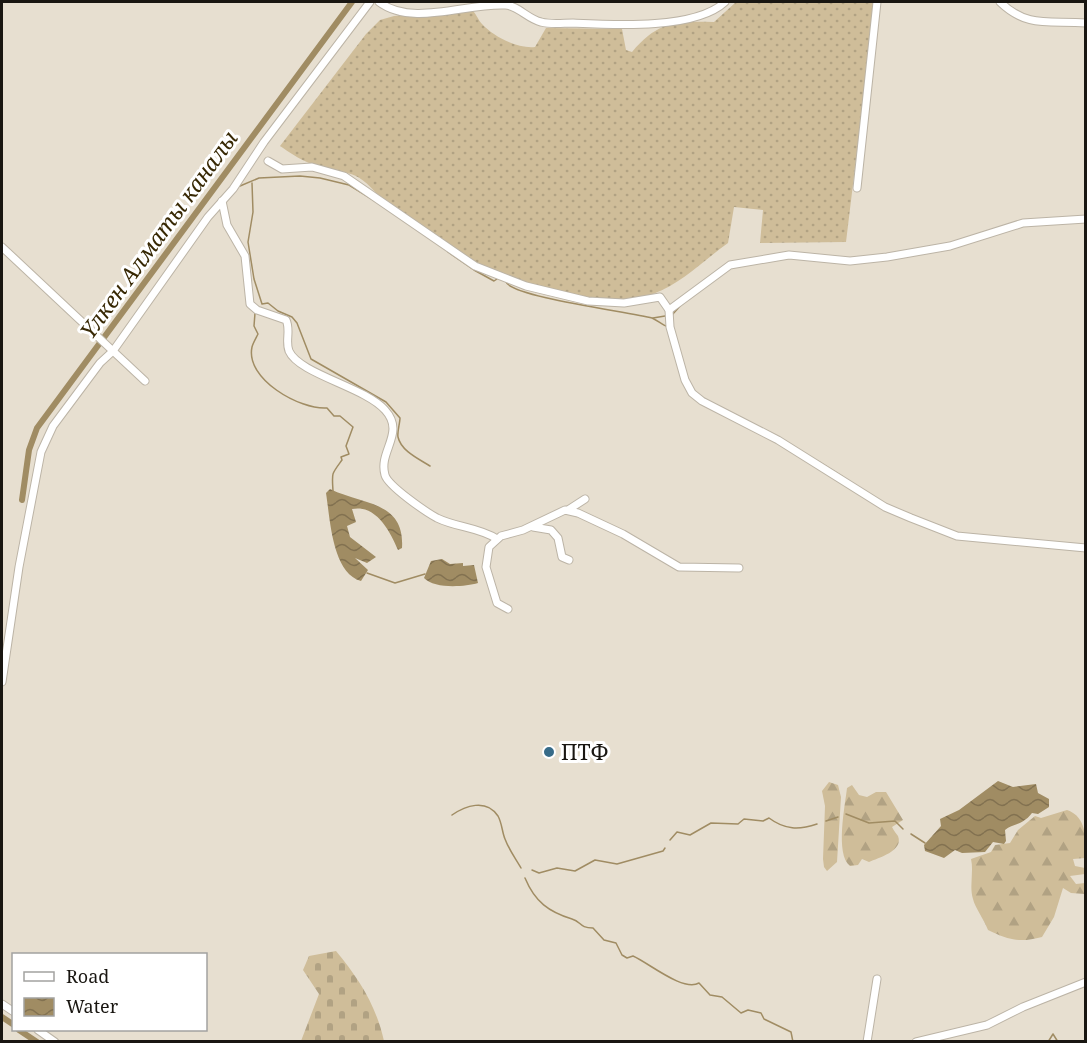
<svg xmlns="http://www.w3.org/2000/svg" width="1087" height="1043" font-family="'Noto Serif',serif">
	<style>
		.grass { fill: url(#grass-dots) }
		.forest { fill: url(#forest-firs) }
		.cemetery { fill: url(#cemetery-stones) }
		.water { fill: url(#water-waves) }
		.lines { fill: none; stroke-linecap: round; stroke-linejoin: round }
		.stream { stroke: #a08c63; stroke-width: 1.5 }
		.canal { stroke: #a08c63; stroke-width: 6 }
		.minor-casing { stroke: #bcb4a6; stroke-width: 9 }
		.minor { stroke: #fff; stroke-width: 7 }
		.poi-dot { fill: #376b88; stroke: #fff; stroke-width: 2 }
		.labels { text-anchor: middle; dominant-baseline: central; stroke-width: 6; stroke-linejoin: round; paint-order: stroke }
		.poi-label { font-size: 21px; fill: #191611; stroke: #fff; text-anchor: start }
		.water-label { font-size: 22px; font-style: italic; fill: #372804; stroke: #fff }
	</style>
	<defs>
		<pattern id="grass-dots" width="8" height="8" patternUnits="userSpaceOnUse" patternTransform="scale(1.5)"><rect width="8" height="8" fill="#cfbd99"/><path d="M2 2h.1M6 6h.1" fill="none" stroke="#b1a283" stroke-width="1.8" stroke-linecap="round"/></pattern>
		<pattern id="forest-firs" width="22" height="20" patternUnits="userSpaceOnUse" patternTransform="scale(1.5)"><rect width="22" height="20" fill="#cfbd99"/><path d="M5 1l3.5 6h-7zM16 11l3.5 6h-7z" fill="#b1a283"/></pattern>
		<pattern id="cemetery-stones" width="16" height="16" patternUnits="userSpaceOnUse" patternTransform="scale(1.5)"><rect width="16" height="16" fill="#cfbd99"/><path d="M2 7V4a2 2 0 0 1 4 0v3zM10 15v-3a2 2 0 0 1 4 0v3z" fill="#b1a283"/></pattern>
		<pattern id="water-waves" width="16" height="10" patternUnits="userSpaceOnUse" patternTransform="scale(1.5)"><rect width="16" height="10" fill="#a08c63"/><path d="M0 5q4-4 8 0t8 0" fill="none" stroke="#827150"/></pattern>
	</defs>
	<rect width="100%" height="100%" fill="#e7dfd0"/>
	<path class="grass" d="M 736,2 L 875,2 L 846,242 L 760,243 L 763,210 L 734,207 L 728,243 C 704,260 681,284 653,294 C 609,310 526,288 485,267 C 447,247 412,218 376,193 C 351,163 339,178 309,163 C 299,159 289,152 280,146 L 366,34 L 380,20 L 394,16 L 470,9 C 477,13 477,19 482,24 C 494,37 518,49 535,47 L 546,28 L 622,29 L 626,50 L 632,52 C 658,21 676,21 714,22 Z"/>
	<g class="forest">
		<path d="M 829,782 L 838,785 L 841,797 L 837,862 L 827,871 L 824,867 L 823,859 L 825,806 L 822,791 Z"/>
		<path d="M 852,785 L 859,795 L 867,797 L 876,792 L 886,792 L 903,820 L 892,827 C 894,831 896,833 898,836 C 904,851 878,858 869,862 L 862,859 L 858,865 L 850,866 C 835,854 845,806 847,788 Z"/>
		<path d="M 1067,810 C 1087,817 1086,838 1085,858 L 1073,859 L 1075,866 L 1085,868 L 1085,874 L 1070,876 L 1076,884 L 1085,883 L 1085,894 L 1071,893 L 1063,888 L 1054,917 L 1042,937 C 1020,943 1008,940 988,930 C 984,919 975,908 973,899 C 969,886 974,872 971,859 L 991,852 L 995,845 L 1010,843 L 1018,830 L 1035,816 L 1041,818 Z"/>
	</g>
	<path class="cemetery" d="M 336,951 C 359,979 376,1005 384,1041 L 301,1041 L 319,994 L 303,970 L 309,956 Z"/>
	<g class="water">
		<path d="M 330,489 C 363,505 405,501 402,548 L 398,550 C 390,531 376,504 352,509 L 356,522 L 347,526 L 350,537 L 376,557 L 367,563 L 355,558 L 368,570 L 361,581 C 332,573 330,518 326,493 Z"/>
		<path d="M 442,559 L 450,564 L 463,563 L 463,566 L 474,565 L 478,583 C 464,587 434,589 424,578 L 431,561 Z"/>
		<path d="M 998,781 L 1013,787 L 1036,784 L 1038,793 L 1049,799 L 1049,807 L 1038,814 L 1032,813 C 1022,826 1013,823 1005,830 L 1006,841 L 1004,844 L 993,842 L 985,852 L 962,853 L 955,850 L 944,858 L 925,851 L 924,845 L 941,826 L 940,819 L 959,810 Z"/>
	</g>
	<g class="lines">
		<g class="stream">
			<path d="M 252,183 L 253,212 L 248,242 L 254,279 L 262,304 L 268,303 L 278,311 L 292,317 L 297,323 L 311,359 L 386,402 L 400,418 C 400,423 397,432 398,437 C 401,451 419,459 430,466"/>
			<path d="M 240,186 L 259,178 L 300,176 L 320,178 L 349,185 L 375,201"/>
			<path d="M 448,252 L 474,270 L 494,281 L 497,279"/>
			<path d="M 506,282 C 512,297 630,312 652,318 C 657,320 662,325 668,327"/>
			<path d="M 255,313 L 254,326 L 258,334 C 256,338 253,343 252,347 C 245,379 300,410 327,408 L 334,416 L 340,416 L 353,427 L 346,446 L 349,454 L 341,457 L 342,460 C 331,475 332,472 333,491"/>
			<path d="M 672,315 L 681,305"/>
			<path d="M 653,318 L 665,316"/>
			<path d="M 819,462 L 843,477"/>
			<path d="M 367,573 L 395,583 L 425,574"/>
			<path d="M 846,814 L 869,823 L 895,821 L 903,829"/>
			<path d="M 452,815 C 465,806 486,798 498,816 C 502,823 502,832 505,839 C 509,850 516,859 521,868"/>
			<path d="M 826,821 L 838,817"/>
			<path d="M 911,834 L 925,843"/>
			<path d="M 670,840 L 677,832 L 690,835 L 711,823 L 738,824 L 744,819 L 763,821 L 769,818 C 785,830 799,830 817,824"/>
			<path d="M 532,870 L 539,873 L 557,868 L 575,871 L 595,860 L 617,864 L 663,851 L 665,848"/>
			<path d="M 525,878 C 535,902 549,912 572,919 C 582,922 579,928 593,928 L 604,940 L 616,943 L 622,955 L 627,958 L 633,956 C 649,963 683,992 699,983 L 710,995 L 722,997 L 741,1013 L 748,1010 L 761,1013 L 764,1019 L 791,1032 L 793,1042"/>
			<path d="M 1048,1042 L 1053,1034 L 1058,1042"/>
		</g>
		<g class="canal">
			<path d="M 22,500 L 29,450 L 37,428 L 352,2"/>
			<path d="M 2,1017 L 14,1025"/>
			<path d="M 19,1030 L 37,1042"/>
		</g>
		<g class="minor-casing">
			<g id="minor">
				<path d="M 379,2 C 412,27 466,3 505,5 C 517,5 528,19 541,22 C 552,25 563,23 573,23 C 613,25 695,30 725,2"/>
				<path d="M 1000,2 C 1028,29 1050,20 1086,23"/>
				<path d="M 268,161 L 282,169 L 312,167 L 344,176 L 475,266 L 526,286 L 588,301 L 624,303 L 660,297 L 669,310 L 670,327 L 685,380 L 692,393 L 702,401 L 778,440 L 885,507 L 911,518 L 957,536 L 1086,548"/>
				<path d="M 857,188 L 877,2"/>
				<path d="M 222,201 L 227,225 L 245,256 L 250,304 L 257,310 L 286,320 C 291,330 285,341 289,351 C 299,374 365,387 385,410 C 406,433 378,451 385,475 C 388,486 426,512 437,518 C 458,528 478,527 497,539"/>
				<path d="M 2,247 L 145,381"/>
				<path d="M 669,310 L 730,265 L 789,255 L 850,261 L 887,257 L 950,246 L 1023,223 L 1086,219"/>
				<path d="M 568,510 L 585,499"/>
				<path d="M 533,527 L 551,530 L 558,538 L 562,557 L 569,560"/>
				<path d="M 508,609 L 497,603 L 486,567 L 489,547 L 501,536 L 523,530 L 565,510 L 578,513 L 623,534 L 679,567 L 739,568"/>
				<path d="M 2,682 L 19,567 L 41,452 L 53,426 L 100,363 L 113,351 L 208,217 L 233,189 L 264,142 L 370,2"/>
				<path d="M 2,1004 L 14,1012"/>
				<path d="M 38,1030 L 55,1042"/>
				<path d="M 867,1042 L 877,979"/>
				<path d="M 916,1042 L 987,1025 L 1023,1007 L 1086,982"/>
			</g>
		</g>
		<use href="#minor" class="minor"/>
	</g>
	<circle class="poi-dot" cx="549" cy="752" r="6"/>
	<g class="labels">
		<g class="poi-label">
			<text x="561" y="752">ПТФ</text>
		</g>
		<g class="water-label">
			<text transform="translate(158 234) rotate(-54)">Үлкен Алматы каналы</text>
		</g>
	</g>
	<rect width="1087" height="1043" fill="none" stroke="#191611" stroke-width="6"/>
	<rect x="12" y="953" width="195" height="78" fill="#ffffff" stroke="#a3a2a0" stroke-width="1.5"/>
	<rect x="24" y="972" width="30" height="9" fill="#ffffff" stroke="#a3a2a0" stroke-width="1.5"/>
	<text x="66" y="983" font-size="18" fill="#191611">Road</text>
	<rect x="24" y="998" width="30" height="18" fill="url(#water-waves)" stroke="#a3a2a0" stroke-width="1.5"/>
	<text x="66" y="1013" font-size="18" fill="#191611">Water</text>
</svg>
